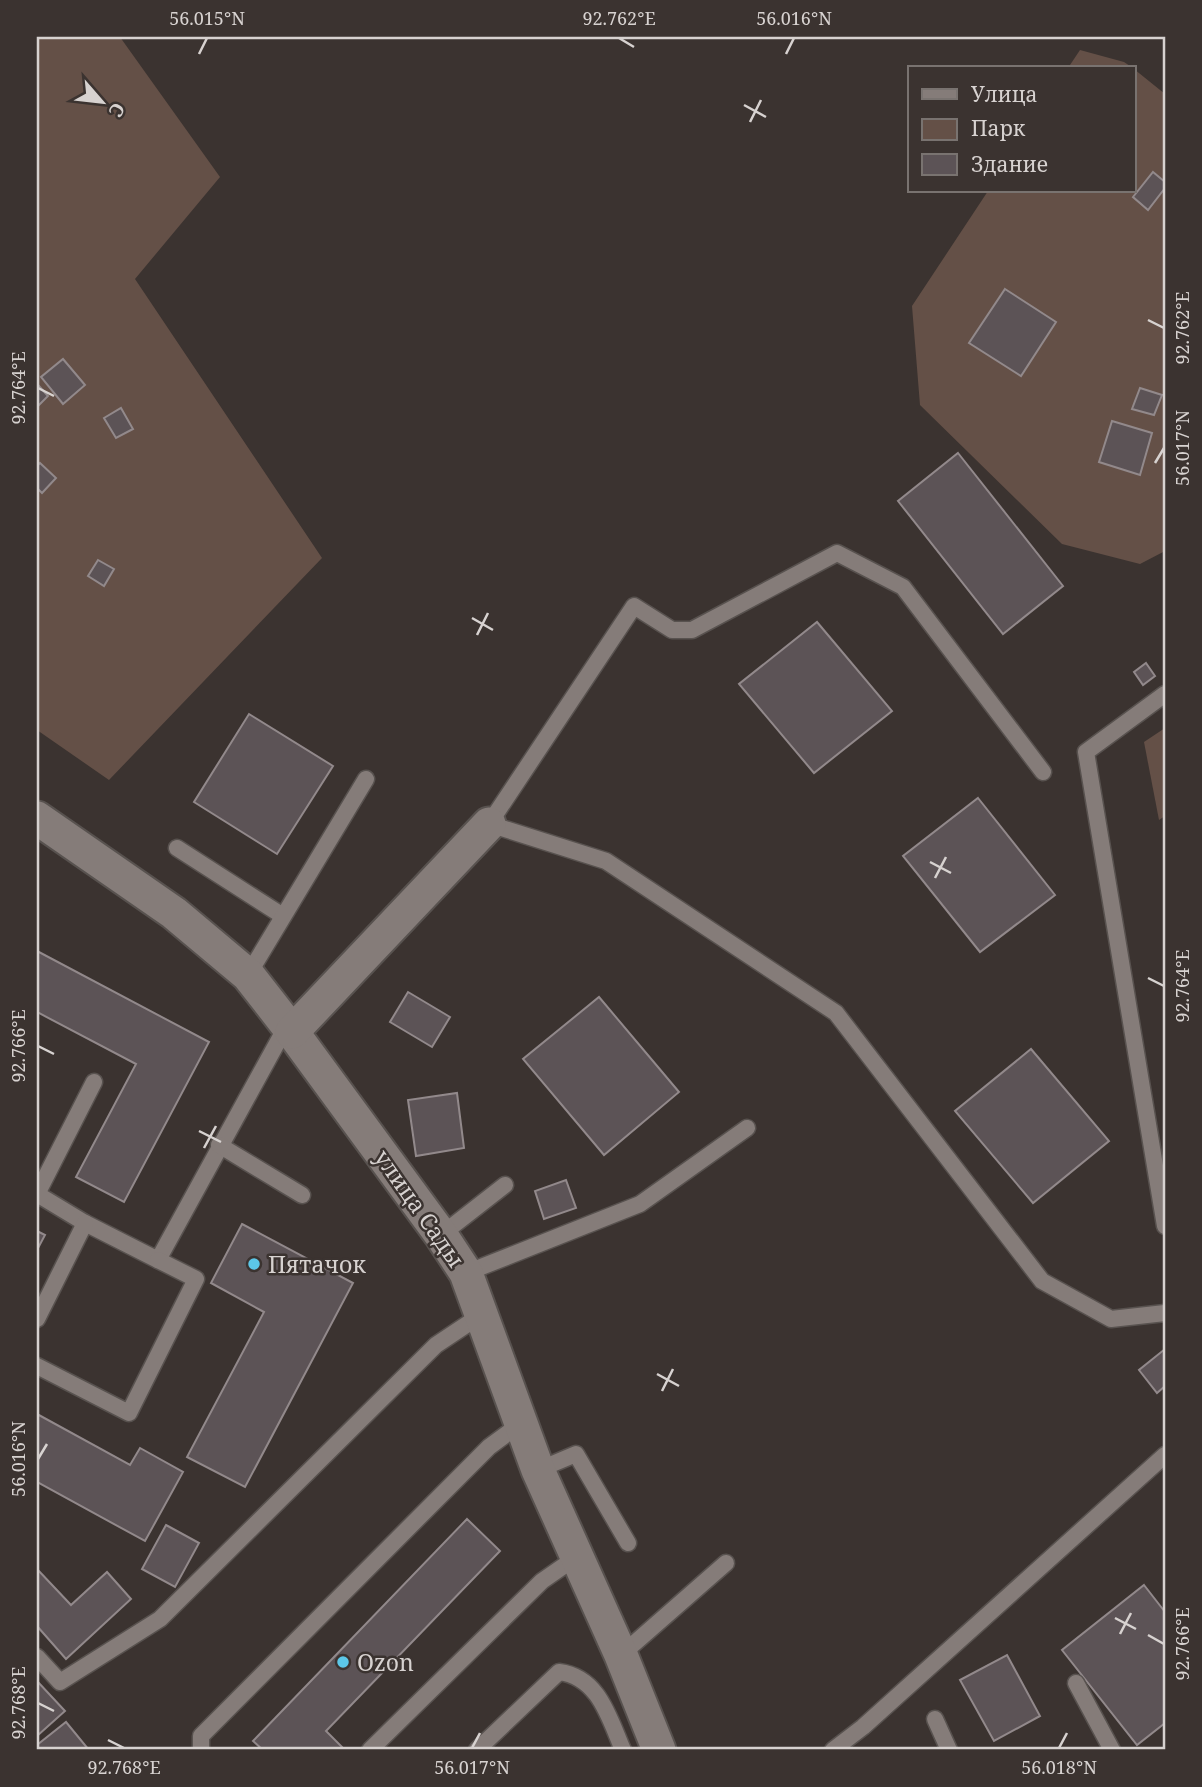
<svg xmlns="http://www.w3.org/2000/svg" width="1202" height="1787" font-family="'Noto Serif',serif">
	<style>
		.green { fill: #645047 }
		.building { fill: #5c5356; stroke: #92898b; stroke-width: 2 }
		.lines { fill: none; stroke-linecap: round; stroke-linejoin: round }
		.lane-casing { stroke: #58524f; stroke-width: 19 }
		.street-casing { stroke: #58524f; stroke-width: 37 }
		.lane { stroke: #857c79; stroke-width: 16 }
		.street { stroke: #857c79; stroke-width: 33 }
		.ticks { fill: none; stroke: #d7d2d0; stroke-width: 2.5 }
		.poi-dot { fill: #5cc7e8; stroke: #3b3330; stroke-width: 2.5 }
		.labels { text-anchor: middle; dominant-baseline: central; stroke-width: 5; stroke-linejoin: round; paint-order: stroke }
		.street-label { font-size: 23px; fill: #d7d2d0; stroke: #3b3330 }
		.poi-label { font-size: 23px; fill: #d7d2d0; stroke: #3b3330; text-anchor: start }
		.neatline { fill: none; stroke: #d7d2d0; stroke-width: 2.5 }
		.ticks-label { font-size: 18px; text-anchor: middle; fill: #d7d2d0 }
	</style>
	<rect width="100%" height="100%" fill="#3b3330"/>
	<g class="green">
		<path d="M 37,37 L 120,37 L 220,177 L 135,279 L 322,558 L 109,780 L 37,730 Z"/>
		<path d="M 1080,50 L 1124,62 L 1133,68 L 1068,68 Z"/>
		<path d="M 1134,69 L 1165,94 L 1165,551 L 1140,564 L 1062,544 L 920,405 L 912,306 L 988,191 L 1134,191 Z"/>
		<path d="M 1165,728 L 1165,816 L 1159,820 L 1144,742 Z"/>
	</g>
	<g class="building">
		<path d="M 1153,172 L 1165,182 L 1165,188 L 1148,210 L 1133,197 Z"/>
		<path d="M 1005,289 L 1056,322 L 1021,376 L 969,343 Z"/>
		<path d="M 63,359 L 85,385 L 63,404 L 41,377 Z"/>
		<path d="M 39,386 L 48,396 L 37,407 L 37,388 Z"/>
		<path d="M 1140,388 L 1162,395 L 1154,415 L 1132,409 Z"/>
		<path d="M 121,408 L 133,429 L 116,438 L 104,418 Z"/>
		<path d="M 1112,421 L 1152,433 L 1140,475 L 1099,462 Z"/>
		<path d="M 958,453 L 1063,586 L 1003,634 L 898,501 Z"/>
		<path d="M 40,463 L 56,478 L 42,493 L 37,488 L 37,466 Z"/>
		<path d="M 98,560 L 114,569 L 104,586 L 88,576 Z"/>
		<path d="M 817,622 L 892,711 L 814,773 L 739,684 Z"/>
		<path d="M 1146,663 L 1155,676 L 1143,685 L 1134,672 Z"/>
		<path d="M 249,714 L 333,766 L 277,854 L 194,802 Z"/>
		<path d="M 978,798 L 1055,895 L 980,952 L 903,856 Z"/>
		<path d="M 37,951 L 209,1042 L 124,1202 L 76,1177 L 136,1064 L 37,1012 Z"/>
		<path d="M 408,992 L 450,1017 L 432,1047 L 390,1022 Z"/>
		<path d="M 599,997 L 679,1092 L 604,1155 L 523,1059 Z"/>
		<path d="M 1031,1049 L 1109,1141 L 1033,1203 L 955,1111 Z"/>
		<path d="M 457,1093 L 464,1148 L 416,1156 L 408,1100 Z"/>
		<path d="M 566,1180 L 576,1208 L 544,1219 L 535,1191 Z"/>
		<path d="M 242,1224 L 353,1283 L 245,1487 L 187,1457 L 264,1312 L 211,1283 Z"/>
		<path d="M 37,1231 L 45,1235 L 37,1250 Z"/>
		<path d="M 1165,1349 L 1165,1386 L 1157,1393 L 1139,1370 Z"/>
		<path d="M 37,1414 L 130,1465 L 140,1448 L 183,1472 L 145,1541 L 37,1482 Z"/>
		<path d="M 467,1519 L 500,1551 L 326,1731 L 342,1747 L 339,1750 L 263,1750 L 253,1741 Z"/>
		<path d="M 166,1525 L 199,1543 L 175,1587 L 142,1569 Z"/>
		<path d="M 37,1569 L 71,1605 L 107,1572 L 131,1599 L 66,1659 L 37,1626 Z"/>
		<path d="M 1144,1585 L 1165,1612 L 1165,1723 L 1137,1745 L 1062,1650 Z"/>
		<path d="M 1007,1655 L 1040,1716 L 994,1741 L 960,1680 Z"/>
		<path d="M 37,1681 L 65,1711 L 37,1736 Z"/>
		<path d="M 66,1722 L 89,1750 L 37,1750 L 37,1745 Z"/>
	</g>
	<g class="lines">
		<g class="lane-casing">
			<g id="lane">
				<path d="M 1165,694 L 1086,752 L 1165,1226"/>
				<path d="M 1043,772 L 903,587 L 837,553 L 692,630 L 672,630 L 634,606 L 489,824 L 606,861 L 836,1013 L 1042,1281 L 1111,1319 L 1165,1313"/>
				<path d="M 177,848 L 283,916"/>
				<path d="M 248,975 L 366,779"/>
				<path d="M 94,1082 L 37,1194 L 85,1223 L 158,1260 L 287,1025"/>
				<path d="M 219,1145 L 302,1195"/>
				<path d="M 441,1235 L 505,1185"/>
				<path d="M 466,1273 L 640,1204 L 747,1128"/>
				<path d="M 37,1319 L 85,1223"/>
				<path d="M 37,1366 L 129,1413 L 196,1279 L 158,1260"/>
				<path d="M 538,1470 L 576,1454 L 628,1543"/>
				<path d="M 621,1655 L 726,1563"/>
				<path d="M 37,1657 L 60,1682 L 160,1619 L 436,1345 L 481,1315"/>
				<path d="M 1076,1683 L 1112,1750"/>
				<path d="M 935,1719 L 949,1750"/>
				<path d="M 201,1750 L 201,1736 L 489,1447 L 520,1424"/>
				<path d="M 370,1750 L 542,1581 L 578,1556"/>
				<path d="M 477,1750 L 559,1672 C 599,1677 609,1718 623,1750"/>
				<path d="M 833,1750 L 863,1727 L 1165,1455"/>
			</g>
		</g>
		<g class="street-casing">
			<g id="street">
				<path d="M 37,818 L 174,913 L 248,975 L 287,1025 L 441,1235 L 466,1273 L 538,1470 L 621,1655 L 659,1750"/>
				<path d="M 292,1032 L 489,824"/>
			</g>
		</g>
		<use href="#lane" class="lane"/>
		<use href="#street" class="street"/>
	</g>
	<path class="ticks" d="M 619,38 L 634,47M 199,54 L 207,38M 786,54 L 794,38M 744,105 L 766,117M 750,122 L 761,100M 1148,320 L 1164,328M 38,388 L 54,396M 1155,463 L 1164,448M 472,618 L 493,630M 477,635 L 488,613M 930,862 L 951,873M 935,878 L 946,857M 1148,978 L 1164,986M 38,1046 L 54,1054M 199,1131 L 221,1142M 204,1148 L 216,1126M 657,1374 L 679,1386M 662,1391 L 673,1369M 38,1459 L 47,1444M 1115,1618 L 1136,1629M 1120,1634 L 1131,1613M 1148,1635 L 1164,1644M 38,1703 L 54,1711M 108,1740 L 124,1748M 472,1748 L 480,1733M 1059,1748 L 1067,1733"/>
	<g class="poi-dot">
		<circle cx="254" cy="1264" r="7"/>
		<circle cx="343" cy="1662" r="7"/>
	</g>
	<g class="labels">
		<g class="street-label">
			<text transform="translate(420 1208) rotate(55)">улица Сады</text>
		</g>
		<g class="poi-label">
			<text x="268" y="1264">Пятачок</text>
			<text x="357" y="1662">Ozon</text>
		</g>
	</g>
	<rect width="1202" height="1787" fill="none" stroke="#3b3330" stroke-width="77"/>
	<rect x="908" y="66" width="228" height="126" fill="#3b3330" stroke="#797370" stroke-width="2"/>
	<rect x="922" y="89" width="35" height="10" fill="#857c79" stroke="#797370" stroke-width="2"/>
	<text x="971" y="102" font-size="21" fill="#d7d2d0">Улица</text>
	<rect x="922" y="119" width="35" height="21" fill="#645047" stroke="#797370" stroke-width="2"/>
	<text x="971" y="136" font-size="21" fill="#d7d2d0">Парк</text>
	<rect x="922" y="154" width="35" height="21" fill="#5c5356" stroke="#797370" stroke-width="2"/>
	<text x="971" y="172" font-size="21" fill="#d7d2d0">Здание</text>
	<g transform="translate(102 102) rotate(118)" stroke="#3b3330" stroke-width="5" paint-order="stroke">
	<path d="M0-5L12 26L0 18L-12 26Z" fill="#d7d2d0"/>
	<text y="-10" font-size="19" font-weight="bold" text-anchor="middle" fill="#d7d2d0">С</text>
	</g>
	<rect x="38" y="38" width="1126" height="1710" class="neatline"/>
	<g class="ticks-label">
		<text x="207" y="25">56.015°N</text>
		<text x="619" y="25">92.762°E</text>
		<text x="794" y="25">56.016°N</text>
		<text transform="translate(1183 328) rotate(-90)" y="6">92.762°E</text>
		<text transform="translate(19 388) rotate(-90)" y="6">92.764°E</text>
		<text transform="translate(1183 448) rotate(-90)" y="6">56.017°N</text>
		<text transform="translate(1183 986) rotate(-90)" y="6">92.764°E</text>
		<text transform="translate(19 1046) rotate(-90)" y="6">92.766°E</text>
		<text transform="translate(19 1459) rotate(-90)" y="6">56.016°N</text>
		<text transform="translate(1183 1644) rotate(-90)" y="6">92.766°E</text>
		<text transform="translate(19 1703) rotate(-90)" y="6">92.768°E</text>
		<text x="124" y="1774">92.768°E</text>
		<text x="472" y="1774">56.017°N</text>
		<text x="1059" y="1774">56.018°N</text>
	</g>
</svg>
